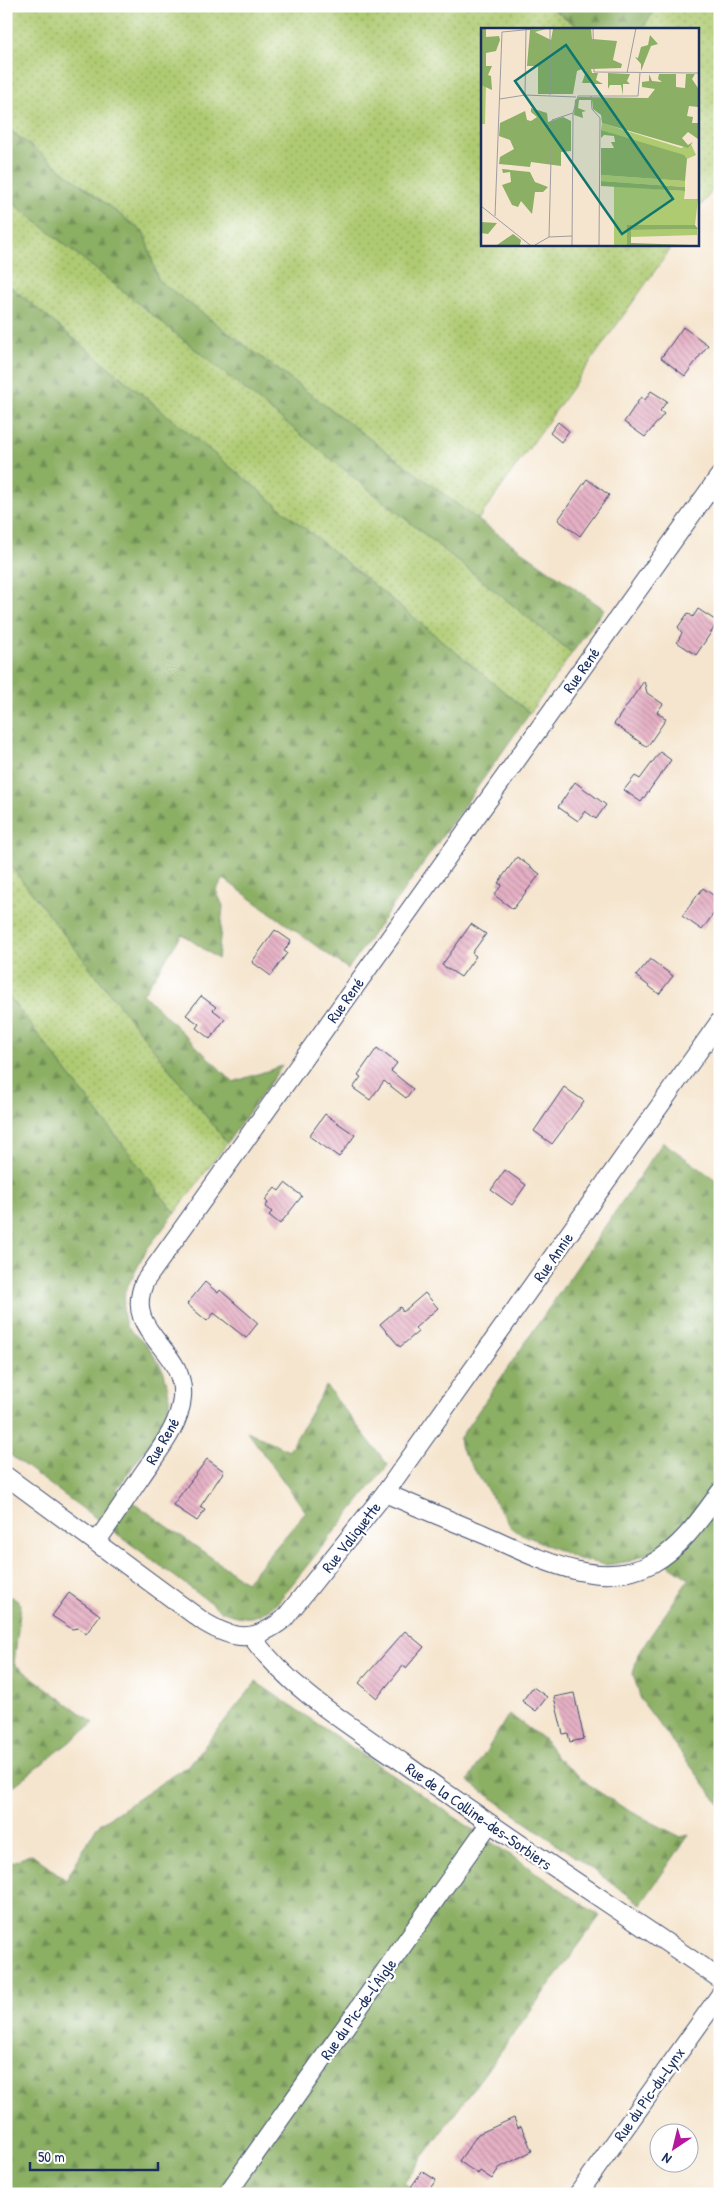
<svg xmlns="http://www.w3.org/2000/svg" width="726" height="2200" font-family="'Patrick Hand',sans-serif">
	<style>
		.grass { fill: url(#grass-dots); stroke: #657d68 }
		.forest { fill: url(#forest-firs); stroke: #536f61 }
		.building { fill: url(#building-back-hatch) }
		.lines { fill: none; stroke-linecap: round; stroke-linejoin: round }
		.street-casing { stroke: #3c4a6f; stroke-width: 20 }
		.street { stroke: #fff; stroke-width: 18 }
		.labels { text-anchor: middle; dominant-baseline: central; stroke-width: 4.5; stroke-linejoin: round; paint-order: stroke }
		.street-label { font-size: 16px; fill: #1b2f5e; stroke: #fff }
		.inset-road { fill: none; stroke: #9e9ca1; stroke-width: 1 }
		.view { fill: #0f766e; fill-opacity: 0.15; stroke: #0f766e; stroke-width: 2.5 }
		.inset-edge { fill: none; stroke: #1b2f5e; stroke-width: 2.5 }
	</style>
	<defs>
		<pattern id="grass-dots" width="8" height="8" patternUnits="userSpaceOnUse" patternTransform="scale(1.25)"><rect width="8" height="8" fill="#afcb72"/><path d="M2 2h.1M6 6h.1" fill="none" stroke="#8ea561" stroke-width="1.8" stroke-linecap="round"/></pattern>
		<pattern id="forest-firs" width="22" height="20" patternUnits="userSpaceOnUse" patternTransform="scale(1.25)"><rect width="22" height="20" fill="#8baf64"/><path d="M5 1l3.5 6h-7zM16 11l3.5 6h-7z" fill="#718f56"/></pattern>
		<pattern id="building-back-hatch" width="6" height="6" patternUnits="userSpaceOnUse" patternTransform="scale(1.25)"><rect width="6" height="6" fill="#e6b0c4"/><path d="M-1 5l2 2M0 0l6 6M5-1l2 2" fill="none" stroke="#ba90a2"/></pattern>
	</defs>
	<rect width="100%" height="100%" fill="#fff"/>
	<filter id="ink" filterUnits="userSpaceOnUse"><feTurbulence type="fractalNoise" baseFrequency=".02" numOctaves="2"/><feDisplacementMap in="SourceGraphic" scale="10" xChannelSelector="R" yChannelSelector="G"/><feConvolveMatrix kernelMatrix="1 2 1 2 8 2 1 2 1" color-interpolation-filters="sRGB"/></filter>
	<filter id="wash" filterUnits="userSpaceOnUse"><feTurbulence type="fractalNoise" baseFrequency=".0096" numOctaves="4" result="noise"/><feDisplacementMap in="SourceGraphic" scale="20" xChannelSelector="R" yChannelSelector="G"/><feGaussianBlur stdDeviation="1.12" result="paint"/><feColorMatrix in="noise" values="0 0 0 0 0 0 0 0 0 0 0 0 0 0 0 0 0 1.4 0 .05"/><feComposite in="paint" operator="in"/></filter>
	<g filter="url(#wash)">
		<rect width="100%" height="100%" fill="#f5e5ce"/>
		<g class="grass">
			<path d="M 6,6 L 549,6 L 581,29 L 482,29 L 482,244 L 674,244 L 478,520 L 158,280 L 144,233 L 6,127 Z"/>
			<path d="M 657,6 L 720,6 L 720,180 L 697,211 L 697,29 L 642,29 Z"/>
			<path d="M 6,197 L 572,653 L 530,713 L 6,283 Z"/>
			<path d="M 6,860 L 227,1143 L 175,1213 L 6,993 Z"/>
		</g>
		<g class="forest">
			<path d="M 549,6 L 657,6 L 642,29 L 581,29 Z"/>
			<path d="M 6,127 L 144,233 L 158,280 L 478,520 L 604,609 L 572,653 L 6,197 Z"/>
			<path d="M 6,283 L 530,713 L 348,969 L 224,879 L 216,890 L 223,906 L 218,959 L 182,934 L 143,994 L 233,1082 L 282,1066 L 227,1143 L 6,860 Z"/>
			<path d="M 6,993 L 175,1213 L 147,1249 L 125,1291 L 123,1311 L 126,1326 L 150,1349 L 164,1372 L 170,1398 L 165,1421 L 116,1490 L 246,1582 L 306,1512 L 247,1431 L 289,1451 L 326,1386 L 388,1465 L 277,1603 C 255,1620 249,1620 223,1612 L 6,1452 Z"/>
			<path d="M 663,1142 L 720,1183 L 720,1805 L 641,1700 L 633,1674 L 638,1654 L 689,1579 L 650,1552 L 631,1561 L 606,1565 L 578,1559 L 513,1530 L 461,1449 L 459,1439 Z"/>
			<path d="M 11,1596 L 21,1604 L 14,1664 L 94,1723 L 6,1792 L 6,1601 Z"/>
			<path d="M 256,1682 L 600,1916 L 404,2183 L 420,2194 L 6,2194 L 6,1865 L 32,1854 L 66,1880 L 97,1826 L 190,1764 Z"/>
			<path d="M 509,1714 L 546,1741 L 557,1758 L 593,1788 L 624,1808 L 681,1837 L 689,1835 L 641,1904 L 468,1781 Z"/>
		</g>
		<g id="blocks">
			<g class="building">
				<path d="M 683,327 L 708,345 L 685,376 L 661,358 Z"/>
				<path d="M 651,391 L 667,401 L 660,411 L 664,414 L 645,437 L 624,422 L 641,397 L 645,400 Z"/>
				<path d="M 558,422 L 569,431 L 561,442 L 550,433 Z"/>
				<path d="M 587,479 L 609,495 L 580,536 L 558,520 Z"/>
				<path d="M 698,609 L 718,622 L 696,655 L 677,642 L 682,633 L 678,627 L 688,613 L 693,617 Z"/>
				<path d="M 644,681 L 647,693 L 663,704 L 657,712 L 666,719 L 647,747 L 614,724 Z"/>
				<path d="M 660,752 L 671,760 L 641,802 L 624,790 L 635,776 L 640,779 Z"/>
				<path d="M 575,782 L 606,805 L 596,819 L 585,811 L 578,821 L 558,807 Z"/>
				<path d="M 517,857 L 540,874 L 513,909 L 494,895 L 502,885 L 498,883 Z"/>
				<path d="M 703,888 L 720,900 L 720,917 L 714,913 L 702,930 L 682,916 Z"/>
				<path d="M 471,924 L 486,934 L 472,953 L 476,956 L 461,977 L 442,965 Z"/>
				<path d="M 275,930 L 291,941 L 284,951 L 287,953 L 271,976 L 252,962 Z"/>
				<path d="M 650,959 L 673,976 L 659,994 L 636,976 Z"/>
				<path d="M 201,996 L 216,1007 L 213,1010 L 225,1019 L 210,1039 L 196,1028 L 199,1024 L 186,1015 Z"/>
				<path d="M 377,1048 L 397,1063 L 391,1071 L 413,1089 L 406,1098 L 384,1081 L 370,1100 L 353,1088 L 361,1077 L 358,1075 Z"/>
				<path d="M 564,1087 L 584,1101 L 552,1144 L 534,1131 Z"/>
				<path d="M 325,1114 L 355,1135 L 339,1157 L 309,1136 Z"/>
				<path d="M 505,1170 L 526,1185 L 512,1205 L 491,1190 Z"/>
				<path d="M 285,1183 L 302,1196 L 280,1224 L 269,1215 L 272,1212 L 265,1207 L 268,1203 L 265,1200 L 275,1188 L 279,1191 Z"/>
				<path d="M 205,1282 L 218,1293 L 220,1290 L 258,1323 L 246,1338 L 214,1313 L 207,1321 L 187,1304 Z"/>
				<path d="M 425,1293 L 438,1308 L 415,1328 L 418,1332 L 400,1347 L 380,1324 L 400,1307 L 403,1312 Z"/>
				<path d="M 207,1459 L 224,1471 L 200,1507 L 205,1510 L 197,1521 L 173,1505 Z"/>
				<path d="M 69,1593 L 100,1615 L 86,1634 L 78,1628 L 72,1629 L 52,1616 Z"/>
				<path d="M 405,1631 L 424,1647 L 406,1668 L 403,1666 L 377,1698 L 359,1683 Z"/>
				<path d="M 533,1687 L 547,1697 L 536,1711 L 522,1701 Z"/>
				<path d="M 574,1693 L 584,1739 L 570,1742 L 568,1733 L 563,1734 L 554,1697 Z"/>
				<path d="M 514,2118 L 518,2128 L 521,2126 L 532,2151 L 499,2168 L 492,2179 L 480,2171 L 478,2174 L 459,2161 L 478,2134 Z"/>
				<path d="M 422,2171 L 436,2180 L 426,2194 L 421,2194 L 411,2187 Z"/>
			</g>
		</g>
	</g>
	<g filter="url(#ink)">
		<use href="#blocks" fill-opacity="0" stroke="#3c4a6f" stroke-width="1"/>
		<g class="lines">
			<g class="street-casing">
				<g id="street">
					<path d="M 6,1476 L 204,1622 C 235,1641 255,1642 284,1619 L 385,1493 C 417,1507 450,1520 483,1534 C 534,1556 598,1593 653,1563 C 682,1547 701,1518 720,1492"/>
					<path d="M 385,1493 L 720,1021"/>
					<path d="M 97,1541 C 112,1520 126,1499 140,1478 C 156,1454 180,1427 182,1397 C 186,1347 121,1334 145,1281 L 720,475"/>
					<path d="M 251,1636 C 290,1690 351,1726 405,1764 C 508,1838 615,1907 720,1979"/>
					<path d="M 227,2194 L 489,1824"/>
					<path d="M 578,2194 L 720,1995"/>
				</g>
			</g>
			<use href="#street" class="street"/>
		</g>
	</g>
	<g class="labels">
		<g class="street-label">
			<text transform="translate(581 670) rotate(-55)">Rue René</text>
			<text transform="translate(345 1000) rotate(-54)">Rue René</text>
			<text transform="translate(553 1257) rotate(-55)">Rue Annie</text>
			<text transform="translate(162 1441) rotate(-60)">Rue René</text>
			<text transform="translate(351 1537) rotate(-52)">Rue Valiquette</text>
			<text transform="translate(479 1816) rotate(35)">Rue de la Colline-des-Sorbiers</text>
			<text transform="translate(358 2009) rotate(-55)">Rue du Pic-de-l'Aigle</text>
			<text transform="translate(649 2094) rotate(-55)">Rue du Pic-du-Lynx</text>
		</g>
	</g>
	<g transform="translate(481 28)">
		<rect width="218" height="218" fill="#f5e5ce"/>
		<path d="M 0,57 L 5,57 L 4,96 L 0,96 ZM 121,95 L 200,120 L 210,116 L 215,127 L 206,131 L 120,102 ZM 120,147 L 204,153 L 204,159 L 120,153 ZM 133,158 L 204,163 L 203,171 L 217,171 L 214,197 L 146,197 L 146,217 L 133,217 ZM 216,201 L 216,207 L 150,209 L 150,202 Z" fill="#afcb72"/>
		<path d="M 0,0 L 11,0 L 5,0 L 5,9 L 18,8 L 19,12 L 15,23 L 5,25 L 5,38 L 11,38 L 7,47 L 10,48 L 11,62 L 0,57 ZM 110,0 L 111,11 L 136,13 L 132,32 L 141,36 L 140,40 L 110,41 L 111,45 L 117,45 L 115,52 L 122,56 L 114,56 L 113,60 L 110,55 L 101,55 L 105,43 L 101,41 L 96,43 L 92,66 L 57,66 L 57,38 L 46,38 L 49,2 L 65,1 L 54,4 L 70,12 L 72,1 ZM 169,7 L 177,16 L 170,18 L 160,43 L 160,36 L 154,29 L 157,30 L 160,19 L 167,17 ZM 127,45 L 149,46 L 146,53 L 149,56 L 142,56 L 142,67 L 140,57 L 129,57 L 127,61 ZM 168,46 L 171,53 L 181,54 L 177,51 L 178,46 L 195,46 L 195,59 L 204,60 L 205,46 L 214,46 L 211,51 L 217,60 L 217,79 L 208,78 L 206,88 L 212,89 L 211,95 L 217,95 L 217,111 L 207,104 L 201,110 L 207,117 L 212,114 L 207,120 L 121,95 L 120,87 L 112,81 L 111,72 L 98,72 L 97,80 L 105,83 L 101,84 L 102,90 L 93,87 L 94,72 L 98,69 L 167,70 L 174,61 L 161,59 L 161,54 L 168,53 ZM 50,80 L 66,85 L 67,94 L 82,89 L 90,93 L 90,123 L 80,124 L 80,138 L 50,134 L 49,139 L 18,136 L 19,129 L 33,121 L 29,112 L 18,108 L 19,95 L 44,83 L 46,92 L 50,93 L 56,89 L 50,84 ZM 120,102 L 203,127 L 206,131 L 204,153 L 120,147 L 120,120 L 133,120 L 130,114 L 134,114 L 133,108 L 123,107 L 120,110 ZM 21,141 L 49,144 L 54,154 L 67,159 L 62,164 L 54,164 L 51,186 L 40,173 L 37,179 L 31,177 L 21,157 L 30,154 L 29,144 L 22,145 ZM 120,153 L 204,159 L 204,163 L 120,158 ZM 0,194 L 16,195 L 7,206 L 0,205 ZM 146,197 L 214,197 L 217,201 L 150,202 L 150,215 L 209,217 L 146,217 ZM 32,206 L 40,212 L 39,217 L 16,217 Z" fill="#8baf64"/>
		<path class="inset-road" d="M 112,0 L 113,44 L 218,45M 146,45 L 155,0M 44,67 L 45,1M 69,67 L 69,0M 110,68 L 111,81 L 119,90 L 118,217M 19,71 L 44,67 L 95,69M 0,178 L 49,217M 14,188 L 21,4 L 64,0M 68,209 L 91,208M 54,217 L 68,209 L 71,92 L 92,85 L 97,68 L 157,68 L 159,45M 91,217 L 92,85"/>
		<path class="view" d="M 85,17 L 192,171 L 141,206 L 34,53 Z"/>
		<rect width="218" height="218" class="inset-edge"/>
	</g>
	<rect width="726" height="2200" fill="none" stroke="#fff" stroke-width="25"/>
	<g transform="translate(674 2148) rotate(215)"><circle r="24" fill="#ffffff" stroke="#a4acbf"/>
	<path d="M0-4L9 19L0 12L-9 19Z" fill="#b5179e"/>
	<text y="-8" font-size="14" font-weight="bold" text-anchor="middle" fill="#1b2f5e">N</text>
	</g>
	<path d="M30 2162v8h128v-8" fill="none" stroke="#1b2f5e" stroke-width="2.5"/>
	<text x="38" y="2162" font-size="15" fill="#1b2f5e" stroke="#ffffff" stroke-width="4" paint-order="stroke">50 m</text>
</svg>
